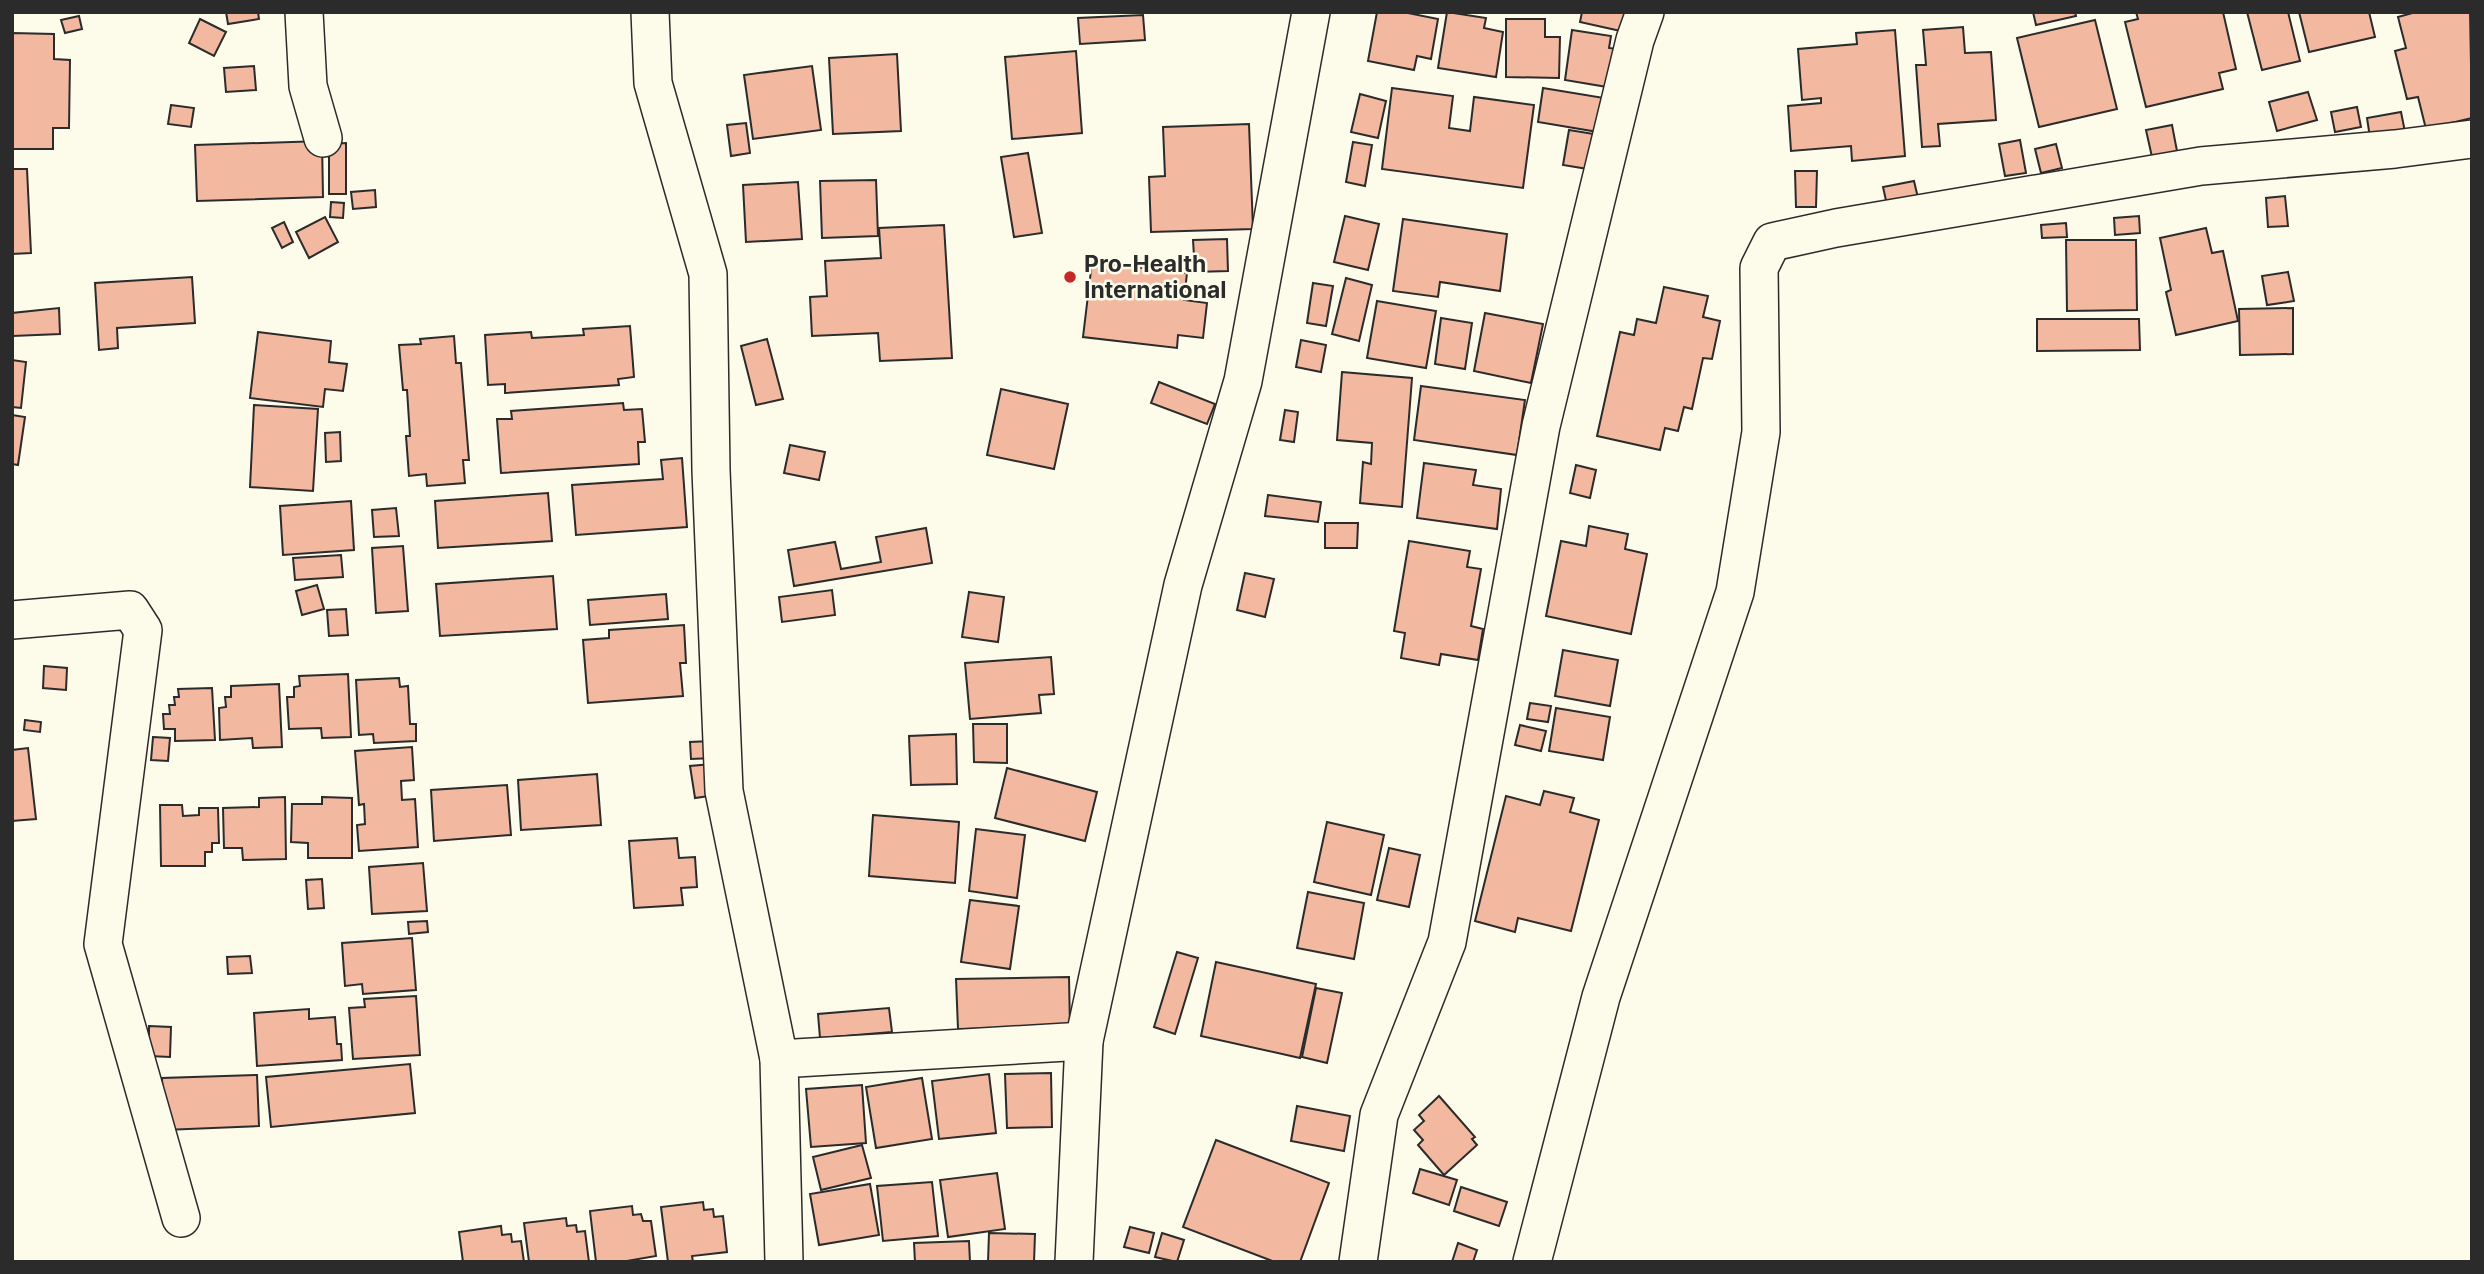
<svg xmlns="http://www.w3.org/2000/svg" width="2484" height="1274" font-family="Inter,sans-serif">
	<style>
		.building { fill: #f2b8a0; stroke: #2b2b2b; stroke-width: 2 }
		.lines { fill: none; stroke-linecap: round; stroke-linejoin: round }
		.minor-casing { stroke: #2b2b2b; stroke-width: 40 }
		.minor { stroke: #fdfbea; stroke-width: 37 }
		.poi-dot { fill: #c62828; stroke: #fdfbea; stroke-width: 2.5 }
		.labels { text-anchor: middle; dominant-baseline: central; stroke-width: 5; stroke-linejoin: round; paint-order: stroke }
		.poi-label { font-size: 23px; font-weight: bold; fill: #2b2b2b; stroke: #fdfbea; text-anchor: start }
	</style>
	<rect width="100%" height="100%" fill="#fdfbea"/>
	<g class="building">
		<path d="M 226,12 L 258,12 L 259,19 L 228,24 Z"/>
		<path d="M 1377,12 L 1403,12 L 1438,19 L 1431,59 L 1417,56 L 1414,70 L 1368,61 Z"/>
		<path d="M 1447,12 L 1486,18 L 1484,28 L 1503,32 L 1496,77 L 1438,68 Z"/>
		<path d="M 1582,12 L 1638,12 L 1634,34 L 1580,22 Z"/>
		<path d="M 2033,12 L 2075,12 L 2076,16 L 2036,25 Z"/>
		<path d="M 2136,12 L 2223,12 L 2236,69 L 2219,73 L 2223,89 L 2146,107 L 2125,22 L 2138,19 Z"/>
		<path d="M 2247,12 L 2288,12 L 2300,61 L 2262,70 Z"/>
		<path d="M 2299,12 L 2369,12 L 2375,37 L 2309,52 Z"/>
		<path d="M 2416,12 L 2470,12 L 2472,118 L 2426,129 L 2418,97 L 2407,99 L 2395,51 L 2406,48 L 2398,17 Z"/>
		<path d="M 1143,15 L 1145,40 L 1080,44 L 1078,18 Z"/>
		<path d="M 79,16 L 82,29 L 65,33 L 61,20 Z"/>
		<path d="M 200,19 L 226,32 L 214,56 L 189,43 Z"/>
		<path d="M 1506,19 L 1545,19 L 1545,37 L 1560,37 L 1559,78 L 1506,77 Z"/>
		<path d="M 2095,20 L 2117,109 L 2039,127 L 2017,38 Z"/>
		<path d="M 1963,27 L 1965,53 L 1991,52 L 1996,120 L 1938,124 L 1940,146 L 1922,147 L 1916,65 L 1926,65 L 1923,30 Z"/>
		<path d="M 1572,30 L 1611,36 L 1609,48 L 1625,50 L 1619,89 L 1565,80 Z"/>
		<path d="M 1895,30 L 1905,156 L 1852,161 L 1851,146 L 1791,151 L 1788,106 L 1821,103 L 1821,98 L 1802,100 L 1798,49 L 1857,44 L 1856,33 Z"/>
		<path d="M 12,33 L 54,34 L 54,59 L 70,60 L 69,128 L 53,128 L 53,149 L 12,149 Z"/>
		<path d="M 1076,51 L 1082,133 L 1012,139 L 1005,57 Z"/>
		<path d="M 897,54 L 901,131 L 833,134 L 829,58 Z"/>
		<path d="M 254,66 L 256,90 L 226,92 L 224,68 Z"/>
		<path d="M 812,66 L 821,130 L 753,139 L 744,75 Z"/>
		<path d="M 1392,88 L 1453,96 L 1449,128 L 1470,131 L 1474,97 L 1534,105 L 1523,188 L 1382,169 Z"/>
		<path d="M 1543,88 L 1610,99 L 1604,133 L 1538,122 Z"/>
		<path d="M 2308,92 L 2317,120 L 2277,131 L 2269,102 Z"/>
		<path d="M 1360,94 L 1386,101 L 1378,138 L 1351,132 Z"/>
		<path d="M 171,105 L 194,108 L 191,127 L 168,124 Z"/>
		<path d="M 2357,107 L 2361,127 L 2335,132 L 2331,112 Z"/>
		<path d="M 2401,112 L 2406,137 L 2371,144 L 2367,118 Z"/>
		<path d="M 746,123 L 750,153 L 731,156 L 727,125 Z"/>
		<path d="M 1249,124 L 1253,229 L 1151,232 L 1149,177 L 1165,176 L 1163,127 Z"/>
		<path d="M 2172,125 L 2177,151 L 2152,157 L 2146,130 Z"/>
		<path d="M 1569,130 L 1600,135 L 1594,170 L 1563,165 Z"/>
		<path d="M 2020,140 L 2026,173 L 2005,176 L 1999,144 Z"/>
		<path d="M 322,141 L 323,197 L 197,201 L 195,145 Z"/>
		<path d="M 1353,142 L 1372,145 L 1365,186 L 1346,182 Z"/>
		<path d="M 346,143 L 346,194 L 329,194 L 329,144 Z"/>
		<path d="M 2056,144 L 2062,168 L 2041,173 L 2035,149 Z"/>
		<path d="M 1028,153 L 1042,233 L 1014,237 L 1001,157 Z"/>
		<path d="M 12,169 L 27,169 L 31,253 L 12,254 Z"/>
		<path d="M 1795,171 L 1817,171 L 1816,207 L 1796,207 Z"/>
		<path d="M 876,180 L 878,236 L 822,238 L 820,181 Z"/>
		<path d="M 1914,181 L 1918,198 L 1887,205 L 1883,187 Z"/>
		<path d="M 798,182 L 802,239 L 746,242 L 743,185 Z"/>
		<path d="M 375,190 L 376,207 L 353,209 L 351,192 Z"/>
		<path d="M 2285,196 L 2288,226 L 2268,227 L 2266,198 Z"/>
		<path d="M 331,202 L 344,203 L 343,218 L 330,217 Z"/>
		<path d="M 1345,216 L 1379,224 L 1368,270 L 1334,262 Z"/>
		<path d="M 2139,216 L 2140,233 L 2115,235 L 2114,218 Z"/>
		<path d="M 325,217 L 338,242 L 309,258 L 296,232 Z"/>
		<path d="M 1403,219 L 1507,234 L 1500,291 L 1440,282 L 1438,297 L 1393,291 Z"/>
		<path d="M 284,222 L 293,242 L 282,248 L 272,228 Z"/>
		<path d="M 2066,223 L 2067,237 L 2042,238 L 2041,225 Z"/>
		<path d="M 944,225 L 952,358 L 880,361 L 878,333 L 812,336 L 810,297 L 827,296 L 825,261 L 881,258 L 879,228 Z"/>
		<path d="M 2206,228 L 2212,253 L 2223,251 L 2238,321 L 2176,335 L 2166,292 L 2171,290 L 2160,238 Z"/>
		<path d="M 1227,239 L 1228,271 L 1195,272 L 1193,240 Z"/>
		<path d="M 2066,240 L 2136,240 L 2137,310 L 2067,311 Z"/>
		<path d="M 1092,262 L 1187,273 L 1184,300 L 1207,303 L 1203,338 L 1178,335 L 1177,348 L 1083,337 Z"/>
		<path d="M 2288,272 L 2294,301 L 2267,305 L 2262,276 Z"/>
		<path d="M 192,277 L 195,323 L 117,328 L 118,348 L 99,350 L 95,283 Z"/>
		<path d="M 1346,278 L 1372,285 L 1359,341 L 1332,334 Z"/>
		<path d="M 1313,283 L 1333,286 L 1326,326 L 1307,323 Z"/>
		<path d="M 1664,287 L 1708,296 L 1703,317 L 1720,321 L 1712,359 L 1703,358 L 1692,409 L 1684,407 L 1678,431 L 1665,428 L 1660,450 L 1597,436 L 1620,332 L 1634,335 L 1637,319 L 1656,323 Z"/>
		<path d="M 1377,301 L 1436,311 L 1426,368 L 1367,358 Z"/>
		<path d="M 59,308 L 60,334 L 13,336 L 12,313 Z"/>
		<path d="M 2293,308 L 2293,354 L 2240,355 L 2239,309 Z"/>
		<path d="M 1485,313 L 1543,324 L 1531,383 L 1474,371 Z"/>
		<path d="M 1441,318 L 1472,323 L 1465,369 L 1435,364 Z"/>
		<path d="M 2037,319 L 2139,319 L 2140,350 L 2037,351 Z"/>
		<path d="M 630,326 L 634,377 L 618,379 L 619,385 L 505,393 L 505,384 L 488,385 L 485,335 L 531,332 L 532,338 L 584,335 L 583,329 Z"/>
		<path d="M 258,332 L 331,341 L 329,362 L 347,364 L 343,391 L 325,389 L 323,407 L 250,398 Z"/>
		<path d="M 454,336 L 456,363 L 461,363 L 469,460 L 463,460 L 465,483 L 427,486 L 426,474 L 409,476 L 406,436 L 410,436 L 407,390 L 403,390 L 399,345 L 421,344 L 420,339 Z"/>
		<path d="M 767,339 L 783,399 L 756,405 L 741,346 Z"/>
		<path d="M 1301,340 L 1326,345 L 1321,372 L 1296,367 Z"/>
		<path d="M 12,360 L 26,362 L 21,408 L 12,407 Z"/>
		<path d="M 1342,372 L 1412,378 L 1402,507 L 1360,503 L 1363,462 L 1371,464 L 1372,443 L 1337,440 Z"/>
		<path d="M 1159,382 L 1215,404 L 1207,424 L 1151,403 Z"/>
		<path d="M 1421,386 L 1525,400 L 1517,455 L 1414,440 Z"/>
		<path d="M 1001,389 L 1068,404 L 1054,469 L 987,455 Z"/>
		<path d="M 623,403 L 624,410 L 642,409 L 645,442 L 638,442 L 639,464 L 501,473 L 497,419 L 512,419 L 511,411 Z"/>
		<path d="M 254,405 L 318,409 L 313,491 L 250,487 Z"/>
		<path d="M 1285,410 L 1298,412 L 1294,442 L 1280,440 Z"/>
		<path d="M 12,415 L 25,417 L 18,465 L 12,464 Z"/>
		<path d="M 340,432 L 341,461 L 326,462 L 325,433 Z"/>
		<path d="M 790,445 L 825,452 L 819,480 L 784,473 Z"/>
		<path d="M 682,458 L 687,527 L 576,535 L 572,485 L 663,479 L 661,460 Z"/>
		<path d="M 1424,463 L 1476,470 L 1473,485 L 1501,489 L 1497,529 L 1417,518 Z"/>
		<path d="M 1576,465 L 1596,470 L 1590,498 L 1570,493 Z"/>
		<path d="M 548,493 L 552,541 L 438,548 L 435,501 Z"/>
		<path d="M 1268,495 L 1321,502 L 1318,522 L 1265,516 Z"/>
		<path d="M 351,501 L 354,550 L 283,555 L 280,506 Z"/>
		<path d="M 396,508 L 399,536 L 374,537 L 372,510 Z"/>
		<path d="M 1325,523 L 1358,523 L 1357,548 L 1325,548 Z"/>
		<path d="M 1589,526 L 1628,534 L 1625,549 L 1647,554 L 1631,634 L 1546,616 L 1561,541 L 1586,546 Z"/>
		<path d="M 926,528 L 932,563 L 794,586 L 788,550 L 835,542 L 841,569 L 881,562 L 876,537 Z"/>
		<path d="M 1409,541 L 1470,551 L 1467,567 L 1481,569 L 1471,626 L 1483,629 L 1478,660 L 1441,654 L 1439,665 L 1401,658 L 1405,633 L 1394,631 Z"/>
		<path d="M 403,546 L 408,611 L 376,613 L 372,548 Z"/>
		<path d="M 341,555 L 343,577 L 295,580 L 293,558 Z"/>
		<path d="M 1245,573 L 1274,579 L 1265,617 L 1237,610 Z"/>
		<path d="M 553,576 L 557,629 L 440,636 L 436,584 Z"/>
		<path d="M 317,585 L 324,609 L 302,615 L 296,591 Z"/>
		<path d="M 832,590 L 835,615 L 782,622 L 779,597 Z"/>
		<path d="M 969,592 L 1004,597 L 998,642 L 962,637 Z"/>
		<path d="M 666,594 L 668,619 L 590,625 L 588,600 Z"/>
		<path d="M 346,609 L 348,635 L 329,636 L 327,610 Z"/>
		<path d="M 684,625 L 686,663 L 680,663 L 683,696 L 588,703 L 583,640 L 609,638 L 609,630 Z"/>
		<path d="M 1563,650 L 1618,660 L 1610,706 L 1555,696 Z"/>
		<path d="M 1051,657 L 1054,694 L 1039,695 L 1041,713 L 970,719 L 965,663 Z"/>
		<path d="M 44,666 L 67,668 L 66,690 L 43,688 Z"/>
		<path d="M 348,674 L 351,737 L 322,738 L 321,728 L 289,729 L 287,697 L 294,697 L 294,687 L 300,686 L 299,676 Z"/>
		<path d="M 399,678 L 400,687 L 408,686 L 410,724 L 416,724 L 416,741 L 374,743 L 373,734 L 359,735 L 356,680 Z"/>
		<path d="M 279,684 L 282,747 L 253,748 L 252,738 L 220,740 L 219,708 L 226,707 L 225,697 L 231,697 L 231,686 Z"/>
		<path d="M 212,688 L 215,740 L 175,741 L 175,729 L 164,729 L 163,714 L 170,714 L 169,705 L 175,705 L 174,697 L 179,697 L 178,689 Z"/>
		<path d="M 1530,703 L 1551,706 L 1548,722 L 1527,719 Z"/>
		<path d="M 1556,708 L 1610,717 L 1603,760 L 1549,751 Z"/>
		<path d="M 25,720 L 41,722 L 40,732 L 24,730 Z"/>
		<path d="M 973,724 L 1007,724 L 1007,763 L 974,762 Z"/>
		<path d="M 1520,725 L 1546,731 L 1541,751 L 1515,745 Z"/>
		<path d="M 956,734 L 957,784 L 911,785 L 909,736 Z"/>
		<path d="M 153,737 L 170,738 L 168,761 L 151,760 Z"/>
		<path d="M 711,741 L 713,758 L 691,759 L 690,742 Z"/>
		<path d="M 412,747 L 414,780 L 401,781 L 402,800 L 415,799 L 418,847 L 359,851 L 357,825 L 365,824 L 364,804 L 359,805 L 355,751 Z"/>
		<path d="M 28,748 L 36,819 L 12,821 L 12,750 Z"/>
		<path d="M 712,764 L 716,795 L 695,798 L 690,766 Z"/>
		<path d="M 1007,768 L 1097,792 L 1085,841 L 995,818 Z"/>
		<path d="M 597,774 L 601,825 L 521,830 L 518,780 Z"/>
		<path d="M 507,785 L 511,835 L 434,841 L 431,790 Z"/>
		<path d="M 1544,791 L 1574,798 L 1570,812 L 1599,820 L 1571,931 L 1518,918 L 1515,932 L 1475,921 L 1506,796 L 1540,805 Z"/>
		<path d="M 285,797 L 286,859 L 243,860 L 242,848 L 224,848 L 223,808 L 259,807 L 259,798 Z"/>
		<path d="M 322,797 L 352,798 L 352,858 L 308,858 L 308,843 L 291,842 L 292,804 L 322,804 Z"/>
		<path d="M 160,805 L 182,805 L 183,816 L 199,815 L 199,808 L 218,808 L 219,843 L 212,843 L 212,852 L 205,852 L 205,866 L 161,866 Z"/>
		<path d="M 873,815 L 959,822 L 955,883 L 869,876 Z"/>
		<path d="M 1327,822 L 1384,835 L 1371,895 L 1314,882 Z"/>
		<path d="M 976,829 L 1025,835 L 1017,898 L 969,891 Z"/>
		<path d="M 677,838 L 679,858 L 695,857 L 697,887 L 681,888 L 683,905 L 634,908 L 629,841 Z"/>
		<path d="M 1389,848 L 1420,855 L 1409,907 L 1377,900 Z"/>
		<path d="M 423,863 L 427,911 L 372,914 L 369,867 Z"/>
		<path d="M 322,879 L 324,908 L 308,909 L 306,880 Z"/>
		<path d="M 1308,892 L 1364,903 L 1354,959 L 1297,948 Z"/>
		<path d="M 970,900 L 1019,906 L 1010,969 L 961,962 Z"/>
		<path d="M 427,921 L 428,932 L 409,934 L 408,922 Z"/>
		<path d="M 412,938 L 416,990 L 363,994 L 362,984 L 345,986 L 342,943 Z"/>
		<path d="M 1177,952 L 1198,958 L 1175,1034 L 1154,1027 Z"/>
		<path d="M 250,956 L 252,973 L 228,974 L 227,957 Z"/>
		<path d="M 1216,962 L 1316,984 L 1300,1058 L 1201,1036 Z"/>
		<path d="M 1069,977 L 1070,1027 L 958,1029 L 956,979 Z"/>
		<path d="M 1316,988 L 1342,993 L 1327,1063 L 1302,1057 Z"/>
		<path d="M 416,996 L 420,1055 L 353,1059 L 349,1008 L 365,1007 L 364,999 Z"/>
		<path d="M 889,1008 L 892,1032 L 820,1038 L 818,1014 Z"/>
		<path d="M 309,1009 L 309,1019 L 335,1017 L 337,1044 L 341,1044 L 342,1060 L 257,1066 L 254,1013 Z"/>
		<path d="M 149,1026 L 171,1027 L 170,1057 L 149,1056 Z"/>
		<path d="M 410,1064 L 415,1113 L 271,1127 L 266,1077 Z"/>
		<path d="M 1051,1073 L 1052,1127 L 1007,1128 L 1005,1074 Z"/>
		<path d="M 989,1074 L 996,1133 L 939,1139 L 932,1081 Z"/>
		<path d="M 257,1075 L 259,1126 L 164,1130 L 162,1078 Z"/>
		<path d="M 922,1078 L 932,1139 L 876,1148 L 866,1087 Z"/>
		<path d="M 862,1085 L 866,1143 L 811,1147 L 806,1089 Z"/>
		<path d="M 1439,1096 L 1475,1137 L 1472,1139 L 1477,1145 L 1444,1175 L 1418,1145 L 1423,1140 L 1414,1130 L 1424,1121 L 1419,1115 Z"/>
		<path d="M 1297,1106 L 1350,1116 L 1344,1151 L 1291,1141 Z"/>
		<path d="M 1216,1140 L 1329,1183 L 1300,1262 L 1275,1262 L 1183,1227 Z"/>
		<path d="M 862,1145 L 871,1178 L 821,1190 L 813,1157 Z"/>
		<path d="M 1420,1169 L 1457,1180 L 1449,1205 L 1413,1193 Z"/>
		<path d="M 997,1173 L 1005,1229 L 948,1237 L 940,1180 Z"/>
		<path d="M 932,1182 L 938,1236 L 883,1241 L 877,1186 Z"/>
		<path d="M 870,1184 L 879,1235 L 819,1245 L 810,1194 Z"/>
		<path d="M 1461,1187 L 1507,1202 L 1499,1226 L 1454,1211 Z"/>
		<path d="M 703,1202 L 704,1210 L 713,1209 L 714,1217 L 723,1216 L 727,1252 L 692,1256 L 693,1262 L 668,1262 L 661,1207 Z"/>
		<path d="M 632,1206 L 633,1215 L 641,1214 L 643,1221 L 651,1221 L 656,1256 L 621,1262 L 596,1262 L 590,1211 Z"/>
		<path d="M 566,1218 L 567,1226 L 576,1225 L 577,1232 L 585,1231 L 589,1262 L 529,1262 L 524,1223 Z"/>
		<path d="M 501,1226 L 502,1235 L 511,1234 L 512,1242 L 521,1241 L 524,1262 L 463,1262 L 459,1232 Z"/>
		<path d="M 1130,1227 L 1154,1233 L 1149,1253 L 1124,1247 Z"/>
		<path d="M 989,1233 L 1035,1234 L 1034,1262 L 988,1262 Z"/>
		<path d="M 1162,1233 L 1184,1240 L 1177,1262 L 1155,1257 Z"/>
		<path d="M 969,1241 L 970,1262 L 915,1262 L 914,1243 Z"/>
		<path d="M 1458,1243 L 1477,1250 L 1473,1262 L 1452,1262 Z"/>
	</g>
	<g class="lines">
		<g class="minor-casing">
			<g id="minor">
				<path d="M 304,12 L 308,86 L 323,138"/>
				<path d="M 650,12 L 653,83 L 708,274 L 711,470 L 724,791 L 779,1059 L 1084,1041"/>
				<path d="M 12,620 L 130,610 L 143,630 L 103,944 L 181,1218"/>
				<path d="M 779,1059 L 784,1262"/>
				<path d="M 1074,1262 L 1084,1041 L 1183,585 L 1243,381 L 1311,12"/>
				<path d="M 1358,1262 L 1379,1115 L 1447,942 L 1541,426 L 1635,40 L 1645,12"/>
				<path d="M 1532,1262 L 1601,997 L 1735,592 L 1761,432 L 1759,268 L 1772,242 L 1836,228 L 2201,166 L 2395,149 L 2472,139"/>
			</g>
		</g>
		<use href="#minor" class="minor"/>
	</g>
	<circle class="poi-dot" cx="1070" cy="277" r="7"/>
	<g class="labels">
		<g class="poi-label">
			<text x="1084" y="264">Pro-Health<tspan x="1084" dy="26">International</tspan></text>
		</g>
	</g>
	<rect width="2484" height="1274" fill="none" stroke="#2b2b2b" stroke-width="28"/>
</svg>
